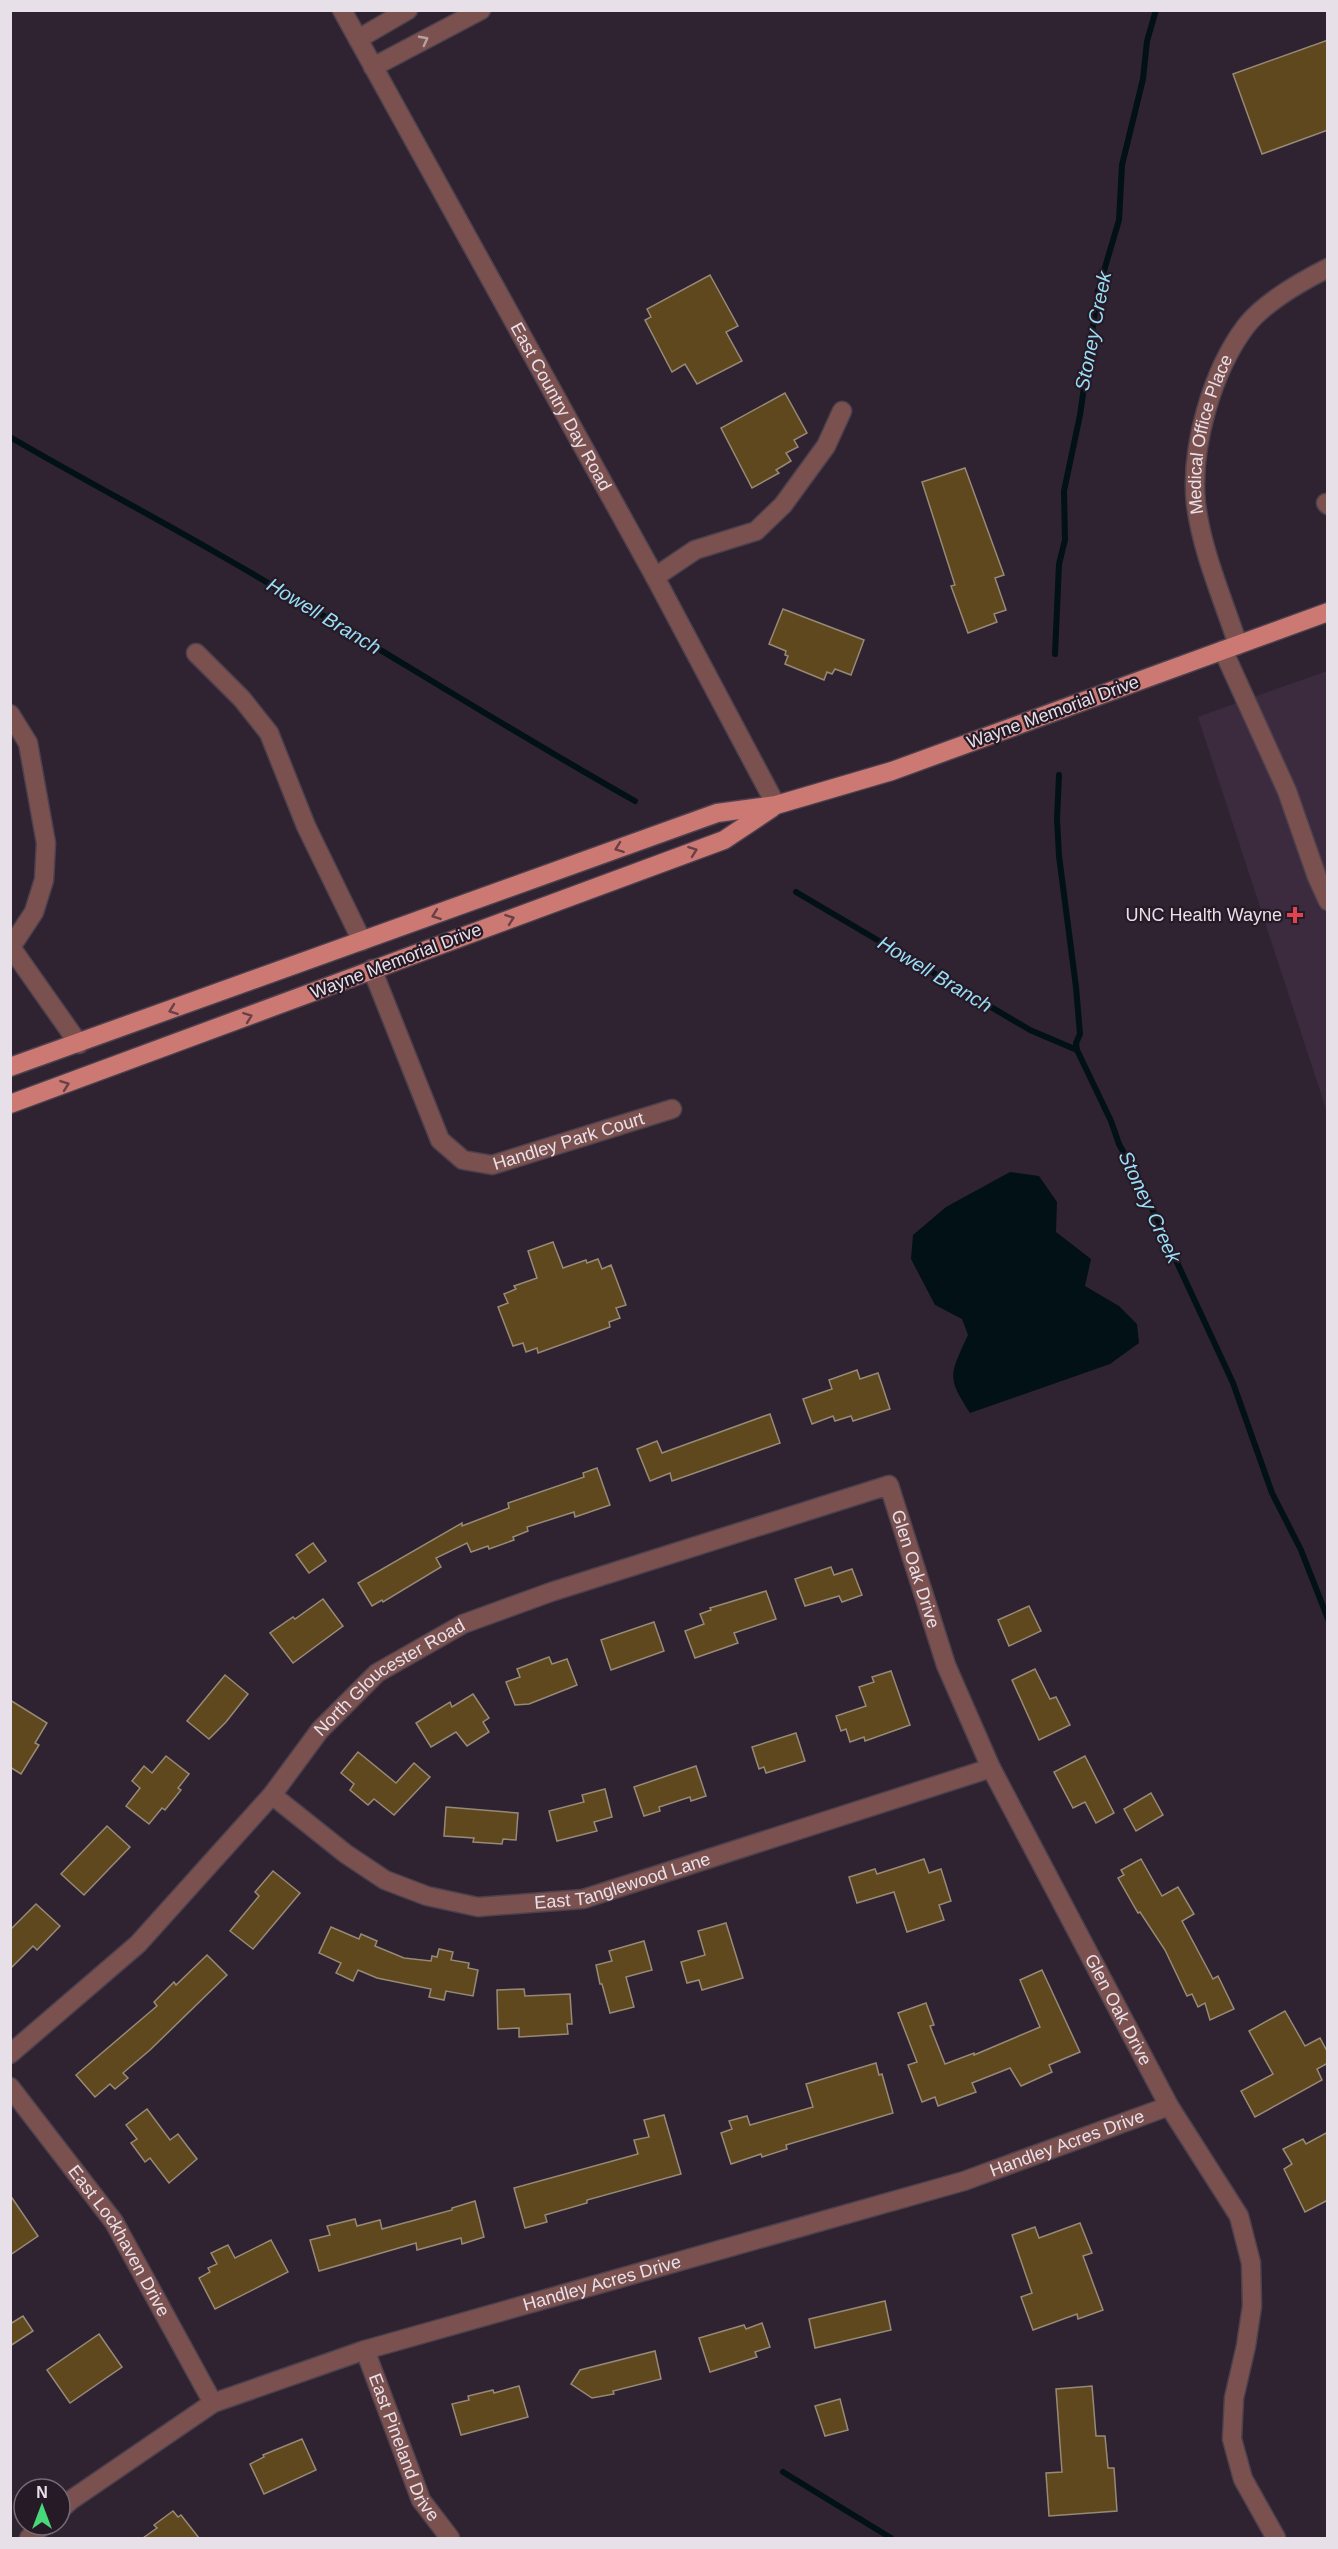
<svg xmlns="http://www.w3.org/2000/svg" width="1338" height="2549" font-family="Helvetica,sans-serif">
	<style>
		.built { fill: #3c2b3e }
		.water { fill: #021116 }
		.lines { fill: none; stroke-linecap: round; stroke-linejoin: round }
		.stream { stroke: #021116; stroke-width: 6 }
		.building { fill: #5f471e; stroke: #968a77; stroke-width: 1.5 }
		.minor-casing { stroke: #4d414e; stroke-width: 21 }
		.major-casing { stroke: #4d414e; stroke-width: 21 }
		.minor { stroke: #7b514f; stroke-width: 18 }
		.major { stroke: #cc7873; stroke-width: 18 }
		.oneway { stroke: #b7a0a4 }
		.oneway2 { stroke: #684045 }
		.health-dot { fill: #e0444e; stroke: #261a27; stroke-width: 2 }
		.labels { text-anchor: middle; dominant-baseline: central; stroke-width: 4.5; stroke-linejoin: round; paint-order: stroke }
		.street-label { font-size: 18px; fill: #e8e0e9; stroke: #261a27 }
		.poi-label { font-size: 18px; fill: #e8e0e9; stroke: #261a27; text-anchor: end }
		.water-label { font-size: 20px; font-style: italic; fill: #99def6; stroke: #261a27 }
	</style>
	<rect width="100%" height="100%" fill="#302331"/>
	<path class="built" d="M 1327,671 L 1327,1112 L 1198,717 Z"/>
	<path class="water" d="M 1010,1172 L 1039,1176 L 1057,1202 L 1056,1232 L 1091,1259 L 1085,1286 L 1119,1306 L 1137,1324 L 1139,1343 L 1110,1364 L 970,1413 C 946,1377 950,1374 968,1335 L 962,1319 L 935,1305 L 911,1259 L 913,1235 L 946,1207 Z"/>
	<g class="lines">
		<g class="stream">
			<path d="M 10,437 C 80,478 151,515 220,555 C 360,635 495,722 635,801"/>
			<path d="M 1055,654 L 1059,564 L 1065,540 L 1064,491 L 1080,415 L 1098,291 L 1119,220 L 1122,165 L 1143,79 L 1147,41 L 1156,10"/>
			<path d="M 1059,775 L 1057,819 L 1059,856 L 1076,987 L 1080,1034 L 1076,1043 L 1077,1050 L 1111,1121 L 1119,1144 L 1141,1185 L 1233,1383 L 1272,1493 L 1301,1550 L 1328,1619"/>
			<path d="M 796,892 L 1030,1030 L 1077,1050"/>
			<path d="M 783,2472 L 891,2538"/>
		</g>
	</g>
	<g class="building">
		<path d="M 1328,40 L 1328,130 L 1262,154 L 1233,74 Z"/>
		<path d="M 710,275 L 738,326 L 726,332 L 742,361 L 697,384 L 685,364 L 672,372 L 645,320 L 651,317 L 647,309 Z"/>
		<path d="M 785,393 L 807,433 L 794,440 L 798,447 L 786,453 L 791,461 L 776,470 L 779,473 L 752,488 L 721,428 Z"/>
		<path d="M 965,468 L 1004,575 L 995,578 L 1006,610 L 994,614 L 997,622 L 968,633 L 951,586 L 955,585 L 922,482 Z"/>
		<path d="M 783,609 L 864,640 L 851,675 L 835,669 L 832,674 L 827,672 L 824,680 L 785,664 L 788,656 L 785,655 L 786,651 L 769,644 Z"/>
		<path d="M 553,1242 L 563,1268 L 586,1260 L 587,1263 L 598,1259 L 602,1269 L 611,1265 L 626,1305 L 616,1308 L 620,1318 L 609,1322 L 610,1327 L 538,1353 L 537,1348 L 526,1352 L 523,1343 L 513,1346 L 498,1307 L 508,1303 L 504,1294 L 516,1289 L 514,1286 L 537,1278 L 528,1251 Z"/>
		<path d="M 857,1370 L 860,1379 L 878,1373 L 890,1409 L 853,1421 L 851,1416 L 835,1421 L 833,1416 L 812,1424 L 803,1399 L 832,1389 L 829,1380 Z"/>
		<path d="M 770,1414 L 780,1443 L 672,1481 L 670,1473 L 650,1481 L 637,1449 L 657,1441 L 662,1453 Z"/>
		<path d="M 597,1468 L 610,1505 L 575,1517 L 574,1512 L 527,1527 L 528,1531 L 513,1537 L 514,1540 L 489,1549 L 488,1546 L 471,1552 L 467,1543 L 436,1558 L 441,1567 L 383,1602 L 382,1600 L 372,1606 L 358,1583 L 462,1523 L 462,1526 L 509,1508 L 508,1503 L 584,1477 L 583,1473 Z"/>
		<path d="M 313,1543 L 326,1561 L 309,1573 L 296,1555 Z"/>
		<path d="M 831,1567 L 834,1575 L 852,1569 L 862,1595 L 842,1602 L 839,1596 L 805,1606 L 795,1579 Z"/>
		<path d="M 766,1591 L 776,1619 L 734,1633 L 738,1643 L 695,1658 L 685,1631 L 704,1624 L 700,1614 L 711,1610 L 710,1608 Z"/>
		<path d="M 323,1599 L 343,1626 L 293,1663 L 270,1633 L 293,1617 L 295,1619 Z"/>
		<path d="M 1029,1606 L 1041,1631 L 1009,1646 L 998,1620 Z"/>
		<path d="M 654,1622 L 664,1651 L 611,1670 L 601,1640 Z"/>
		<path d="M 549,1657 L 552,1664 L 567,1659 L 577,1685 L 529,1704 L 515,1705 L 506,1682 L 520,1677 L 517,1669 Z"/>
		<path d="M 1035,1669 L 1050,1699 L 1056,1697 L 1070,1725 L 1039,1740 L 1012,1680 Z"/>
		<path d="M 891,1671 L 910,1725 L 865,1741 L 864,1737 L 850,1742 L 846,1729 L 841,1731 L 836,1716 L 866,1706 L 859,1687 L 874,1682 L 872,1677 Z"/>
		<path d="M 225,1675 L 248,1694 L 226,1722 L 209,1739 L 187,1721 Z"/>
		<path d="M 473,1694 L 489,1718 L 483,1722 L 489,1732 L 467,1746 L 456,1732 L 431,1747 L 416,1723 L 450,1702 L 452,1707 Z"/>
		<path d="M 10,1700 L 47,1723 L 35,1743 L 39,1745 L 21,1774 L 10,1767 Z"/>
		<path d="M 796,1733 L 805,1761 L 766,1773 L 764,1767 L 759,1769 L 752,1747 Z"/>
		<path d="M 358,1752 L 396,1783 L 414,1763 L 430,1777 L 394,1815 L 374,1799 L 368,1805 L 350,1790 L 354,1784 L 341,1773 Z"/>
		<path d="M 166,1756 L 189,1774 L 178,1788 L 181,1790 L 165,1810 L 162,1808 L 149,1824 L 126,1806 L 140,1788 L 132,1781 L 144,1766 L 152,1773 Z"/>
		<path d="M 1085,1756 L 1114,1813 L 1096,1823 L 1085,1802 L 1073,1808 L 1054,1772 Z"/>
		<path d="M 696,1766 L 706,1796 L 691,1801 L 690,1797 L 659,1807 L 660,1811 L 644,1816 L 634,1787 Z"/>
		<path d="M 605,1789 L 612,1817 L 594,1822 L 597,1831 L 557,1841 L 549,1811 L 584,1802 L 582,1795 Z"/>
		<path d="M 1151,1793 L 1163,1815 L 1136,1831 L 1124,1809 Z"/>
		<path d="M 446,1807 L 518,1813 L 516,1840 L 503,1839 L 502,1844 L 473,1842 L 474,1838 L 444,1836 Z"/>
		<path d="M 107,1826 L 130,1847 L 84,1895 L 61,1874 Z"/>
		<path d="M 924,1859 L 929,1873 L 941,1869 L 951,1901 L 939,1905 L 944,1920 L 907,1932 L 894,1892 L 857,1903 L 849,1877 L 875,1869 L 877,1874 Z"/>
		<path d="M 1141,1859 L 1162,1896 L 1178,1887 L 1194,1914 L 1182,1921 L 1213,1979 L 1218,1976 L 1234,2009 L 1210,2020 L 1205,2003 L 1198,2007 L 1192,1994 L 1187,1996 L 1165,1950 L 1140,1912 L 1138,1913 L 1118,1878 L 1124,1875 L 1121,1870 Z"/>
		<path d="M 273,1871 L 300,1893 L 253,1949 L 230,1931 L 259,1896 L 255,1892 Z"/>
		<path d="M 36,1904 L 60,1926 L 37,1950 L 33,1946 L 10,1969 L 10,1930 Z"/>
		<path d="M 726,1923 L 743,1978 L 702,1990 L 699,1980 L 687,1983 L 681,1962 L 705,1955 L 698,1931 Z"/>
		<path d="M 331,1927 L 359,1939 L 361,1934 L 377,1941 L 375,1946 L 404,1958 L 431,1961 L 432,1956 L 437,1957 L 439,1949 L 453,1952 L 451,1960 L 469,1963 L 468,1968 L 478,1970 L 473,1996 L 446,1991 L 444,2000 L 429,1997 L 431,1989 L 377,1978 L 358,1970 L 353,1981 L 336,1973 L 341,1963 L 319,1953 Z"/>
		<path d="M 644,1941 L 652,1970 L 626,1977 L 634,2007 L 610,2013 L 602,1984 L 600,1984 L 596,1965 L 612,1961 L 609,1951 Z"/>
		<path d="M 207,1955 L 227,1975 L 150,2050 L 123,2073 L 128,2078 L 115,2089 L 110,2084 L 95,2097 L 76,2075 L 157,2006 L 154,2002 L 174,1982 L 176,1985 Z"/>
		<path d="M 1042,1970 L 1080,2052 L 1049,2065 L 1052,2072 L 1021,2086 L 1010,2068 L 972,2083 L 976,2092 L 938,2106 L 935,2097 L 922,2102 L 908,2065 L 917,2062 L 898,2013 L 926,2003 L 934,2025 L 930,2026 L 945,2064 L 974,2053 L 974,2055 L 1040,2027 L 1020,1980 Z"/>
		<path d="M 524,1989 L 525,1996 L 570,1994 L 572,2024 L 567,2024 L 568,2034 L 519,2037 L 519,2028 L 498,2029 L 497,1990 Z"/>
		<path d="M 1285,2011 L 1305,2046 L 1320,2038 L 1328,2053 L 1328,2063 L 1317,2069 L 1322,2080 L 1255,2117 L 1241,2091 L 1273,2074 L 1249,2031 Z"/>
		<path d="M 876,2063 L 879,2075 L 882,2074 L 893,2113 L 786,2145 L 787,2149 L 762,2157 L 761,2154 L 731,2164 L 721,2133 L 732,2129 L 729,2121 L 747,2116 L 750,2125 L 813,2107 L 806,2084 Z"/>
		<path d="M 147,2109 L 170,2140 L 178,2134 L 197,2159 L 169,2183 L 150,2158 L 145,2162 L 131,2143 L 137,2139 L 126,2125 Z"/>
		<path d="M 664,2115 L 681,2174 L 587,2200 L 587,2203 L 545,2215 L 547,2222 L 525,2228 L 514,2188 L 638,2154 L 634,2140 L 649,2137 L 644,2120 Z"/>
		<path d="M 1328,2132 L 1328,2200 L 1305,2212 L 1284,2169 L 1292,2164 L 1283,2149 L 1303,2139 L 1306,2144 Z"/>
		<path d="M 10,2195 L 38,2236 L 10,2255 Z"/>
		<path d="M 475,2201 L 484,2237 L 462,2244 L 461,2238 L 417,2250 L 416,2243 L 319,2271 L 310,2240 L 330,2235 L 327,2226 L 355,2219 L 357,2226 L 380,2220 L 382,2229 L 452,2210 L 452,2208 Z"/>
		<path d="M 1080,2223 L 1092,2253 L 1083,2256 L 1103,2310 L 1078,2319 L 1077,2314 L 1033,2330 L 1021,2297 L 1032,2293 L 1012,2235 L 1035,2227 L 1039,2238 Z"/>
		<path d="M 271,2240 L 288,2272 L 215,2309 L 199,2278 L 210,2272 L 208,2268 L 217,2264 L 211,2253 L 228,2245 L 235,2258 Z"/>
		<path d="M 885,2301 L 891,2330 L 815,2348 L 809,2319 Z"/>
		<path d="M 23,2316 L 33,2331 L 10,2346 L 10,2324 Z"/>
		<path d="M 762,2323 L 770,2347 L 755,2352 L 757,2357 L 710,2372 L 699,2338 L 744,2325 L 746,2329 Z"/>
		<path d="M 99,2334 L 122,2367 L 70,2403 L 47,2370 Z"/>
		<path d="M 655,2351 L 661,2379 L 613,2391 L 614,2394 L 592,2398 L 571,2384 L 580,2370 Z"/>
		<path d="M 519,2386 L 528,2417 L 461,2435 L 452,2404 L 469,2400 L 468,2396 L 493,2390 L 494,2393 Z"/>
		<path d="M 1092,2386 L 1096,2436 L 1105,2436 L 1108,2468 L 1114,2468 L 1117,2511 L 1049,2516 L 1046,2473 L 1062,2472 L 1056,2389 Z"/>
		<path d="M 840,2399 L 848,2430 L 825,2436 L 815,2406 Z"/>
		<path d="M 302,2439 L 316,2470 L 264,2494 L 250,2464 L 264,2457 L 263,2455 Z"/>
		<path d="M 173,2511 L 178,2517 L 181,2515 L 199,2538 L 143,2538 L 157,2528 L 154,2525 Z"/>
	</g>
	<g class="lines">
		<g class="minor-casing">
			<g id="minor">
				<path id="s1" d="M 342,10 L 655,577 L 776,805"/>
				<path d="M 358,39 L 408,10"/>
				<path d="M 373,67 L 481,10"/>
				<path d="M 1326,503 L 1328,505"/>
				<path d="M 655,577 L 695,550 L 756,531 L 783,505 L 826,446 L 842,411"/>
				<path id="s2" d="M 1238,645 C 1223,599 1202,552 1196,504 C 1190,448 1212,371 1246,326 C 1265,302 1300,282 1328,268"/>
				<path d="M 1223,650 L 1287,791 L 1317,877 L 1328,901"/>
				<path d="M 196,653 L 242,699 L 269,733 L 306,826 L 362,941"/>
				<path d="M 10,714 L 28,743 L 46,843 L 44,880 L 34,912 L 11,947"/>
				<path d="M 10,946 L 79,1044"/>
				<path id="s3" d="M 372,969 L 440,1140 L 463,1160 L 492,1165 L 672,1109"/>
				<path id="s4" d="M 272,1795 L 346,1854 L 385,1880 L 427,1896 L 478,1907 L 583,1899 L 991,1768"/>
				<path id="s5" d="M 10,2054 L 138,1944 L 272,1795 L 320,1730 L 377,1673 L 463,1624 L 551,1592 L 889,1485 L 946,1665 L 991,1768 L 1169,2106 L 1239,2216 L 1251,2263 L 1252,2306 L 1246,2346 L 1234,2398 L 1232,2439 L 1243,2479 L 1276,2538"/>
				<path id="s6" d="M 10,2087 L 114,2222 L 213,2403"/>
				<path id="s7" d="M 365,2350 L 421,2500 L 450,2538"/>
				<path id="s8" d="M 60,2510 L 71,2500 L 213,2403 L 365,2350 L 964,2181 L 1169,2106"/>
				<path d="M 29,2538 L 44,2525"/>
			</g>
		</g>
		<g class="major-casing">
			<g id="major">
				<path d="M 10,1067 L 717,813 L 776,805 L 892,771 L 1328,612"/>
				<path d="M 10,1104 C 249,1018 486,927 724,840 L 772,808"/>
			</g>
		</g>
		<use href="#minor" class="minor"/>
		<use href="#major" class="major"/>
	</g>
	<defs><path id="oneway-chevron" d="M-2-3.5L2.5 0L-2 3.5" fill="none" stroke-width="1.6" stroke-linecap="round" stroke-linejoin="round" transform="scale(1.5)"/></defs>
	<use class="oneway" href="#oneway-chevron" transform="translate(424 40) rotate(-28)"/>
	<g class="oneway2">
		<use href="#oneway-chevron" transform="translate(619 848) rotate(160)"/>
		<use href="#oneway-chevron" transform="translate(693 851) rotate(-20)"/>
		<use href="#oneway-chevron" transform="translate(436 915) rotate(160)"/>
		<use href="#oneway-chevron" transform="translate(510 919) rotate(-20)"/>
		<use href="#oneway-chevron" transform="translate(173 1010) rotate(160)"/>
		<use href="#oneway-chevron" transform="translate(248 1017) rotate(-21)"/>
		<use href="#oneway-chevron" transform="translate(65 1085) rotate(-20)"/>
	</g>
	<path class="health-dot" d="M1292 906h6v6h6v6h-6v6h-6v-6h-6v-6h6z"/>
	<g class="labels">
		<g class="street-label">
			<text stroke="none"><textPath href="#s1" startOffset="453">East Country Day Road</textPath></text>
			<text stroke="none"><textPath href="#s2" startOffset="219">Medical Office Place</textPath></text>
			<text transform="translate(1053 712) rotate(-20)">Wayne Memorial Drive</text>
			<text transform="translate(396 961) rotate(-21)">Wayne Memorial Drive</text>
			<text stroke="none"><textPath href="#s3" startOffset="324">Handley Park Court</textPath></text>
			<text stroke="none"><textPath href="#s5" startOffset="1166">Glen Oak Drive</textPath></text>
			<text stroke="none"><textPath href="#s5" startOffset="538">North Gloucester Road</textPath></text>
			<text stroke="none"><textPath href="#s4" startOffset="386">East Tanglewood Lane</textPath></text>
			<text stroke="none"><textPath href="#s5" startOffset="1652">Glen Oak Drive</textPath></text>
			<text stroke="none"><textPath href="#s8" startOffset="1080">Handley Acres Drive</textPath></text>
			<text stroke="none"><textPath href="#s6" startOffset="189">East Lockhaven Drive</textPath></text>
			<text stroke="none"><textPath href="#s8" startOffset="594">Handley Acres Drive</textPath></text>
			<text stroke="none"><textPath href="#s7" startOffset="105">East Pineland Drive</textPath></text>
		</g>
		<g class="poi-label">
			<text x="1282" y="915">UNC Health Wayne</text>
		</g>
		<g class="water-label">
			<text transform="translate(1093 331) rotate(-79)">Stoney Creek</text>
			<text transform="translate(324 616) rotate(31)">Howell Branch</text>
			<text transform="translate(935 974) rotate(31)">Howell Branch</text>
			<text transform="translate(1150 1207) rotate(65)">Stoney Creek</text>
		</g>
	</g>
	<rect width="1338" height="2549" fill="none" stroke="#e8e0e9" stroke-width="24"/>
	<g transform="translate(42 2507)"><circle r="28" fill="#261a27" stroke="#746975" stroke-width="1.5"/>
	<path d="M0-4.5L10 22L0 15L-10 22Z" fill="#48d779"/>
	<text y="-9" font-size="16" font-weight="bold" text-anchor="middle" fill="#e8e0e9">N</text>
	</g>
</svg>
